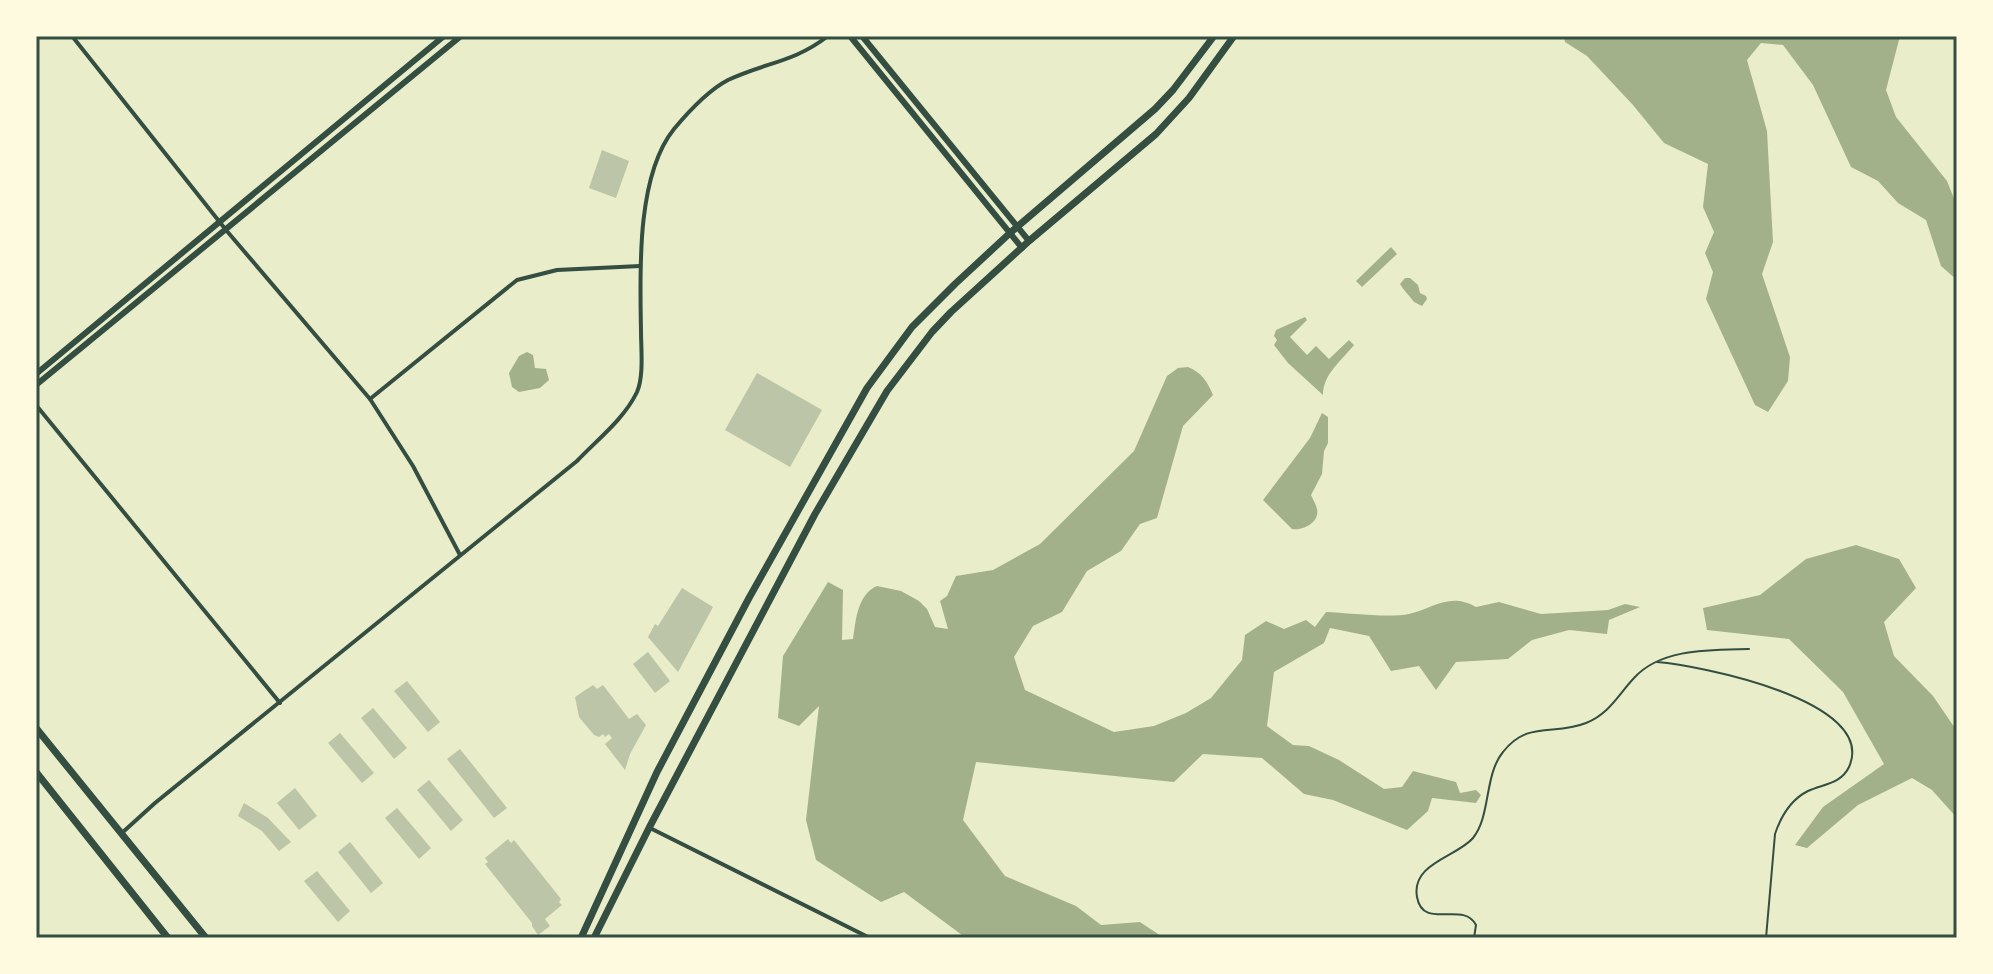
<svg xmlns="http://www.w3.org/2000/svg" width="1993" height="974" font-family="Poppins,sans-serif">
	<style>
		.water { fill: #a3b18a }
		.building { fill: #bcc5a7 }
		.lines { fill: none; stroke-linecap: round; stroke-linejoin: round }
		.path { stroke: #344e41; stroke-width: 2 }
		.minor { stroke: #344e41; stroke-width: 4 }
		.secondary { stroke: #344e41; stroke-width: 6 }
		.primary { stroke: #344e41; stroke-width: 7 }
		.neatline { fill: none; stroke: #344e41; stroke-width: 3 }
	</style>
	<rect width="100%" height="100%" fill="#e9edc9"/>
	<g class="water">
		<path d="M 1564,36 L 1900,36 L 1886,90 L 1896,117 L 1947,181 L 1957,206 L 1957,280 L 1941,266 L 1926,220 L 1898,203 L 1878,181 L 1851,167 L 1813,85 L 1783,45 L 1761,43 L 1747,60 L 1767,131 L 1773,242 L 1762,274 L 1790,357 L 1788,381 L 1768,412 L 1755,405 L 1706,299 L 1713,272 L 1705,253 L 1714,232 L 1703,207 L 1708,164 L 1664,143 L 1633,105 L 1587,56 L 1565,42 Z"/>
		<path d="M 1391,247 L 1397,254 L 1362,287 L 1356,281 Z"/>
		<path d="M 1405,278 L 1410,278 L 1418,285 L 1420,293 L 1426,296 L 1427,299 L 1422,306 L 1414,302 C 1410,296 1404,291 1400,284 Z"/>
		<path d="M 1305,317 L 1307,320 L 1290,337 L 1307,355 L 1316,346 L 1329,359 L 1349,340 L 1354,345 C 1343,359 1322,375 1323,395 L 1288,363 L 1274,345 L 1277,340 L 1274,336 L 1276,330 Z"/>
		<path d="M 527,352 L 533,355 L 535,368 L 546,369 L 549,380 L 540,388 L 519,392 L 512,387 L 509,373 L 519,356 Z"/>
		<path d="M 1188,367 C 1202,373 1207,381 1213,395 L 1183,426 L 1157,518 L 1140,524 L 1121,551 L 1087,571 L 1062,612 L 1033,626 L 1014,657 L 1025,690 L 1114,732 L 1154,726 L 1186,713 L 1211,698 L 1242,660 L 1245,635 L 1266,621 L 1284,629 L 1306,620 L 1315,627 L 1326,612 C 1348,613 1389,618 1409,614 C 1434,608 1450,592 1476,607 L 1499,602 L 1541,614 L 1608,610 L 1625,604 L 1640,607 L 1609,620 L 1607,634 L 1569,630 L 1532,640 L 1508,659 L 1456,662 L 1436,690 L 1419,666 L 1391,671 L 1369,636 L 1330,628 L 1324,643 L 1274,672 L 1267,726 L 1293,745 L 1309,746 L 1339,760 L 1384,789 L 1402,787 L 1413,771 L 1456,782 L 1460,793 L 1476,790 L 1481,795 L 1476,803 L 1432,798 L 1428,811 L 1407,830 L 1333,800 L 1304,794 L 1262,758 L 1203,754 L 1174,782 L 976,762 L 963,820 L 1005,876 L 1076,906 L 1101,925 L 1140,922 L 1164,938 L 966,938 L 904,892 L 881,902 L 816,860 L 806,820 L 819,706 L 799,726 L 778,718 L 783,656 L 828,582 L 843,590 L 842,640 L 853,639 C 856,620 857,595 877,586 L 901,591 L 919,601 L 927,609 L 935,627 L 948,629 L 940,601 L 947,596 L 956,576 L 993,570 L 1040,544 L 1134,451 L 1167,376 L 1178,368 Z"/>
		<path d="M 1322,413 L 1328,417 L 1328,443 L 1324,451 L 1322,474 L 1311,495 C 1313,500 1316,504 1317,509 C 1320,523 1302,531 1292,529 L 1263,500 L 1310,438 Z"/>
		<path d="M 1856,545 L 1899,559 L 1916,588 L 1884,622 L 1894,656 L 1933,696 L 1957,731 L 1957,818 L 1932,790 L 1912,778 L 1858,805 L 1807,848 L 1795,845 L 1823,807 L 1884,764 L 1843,692 L 1789,639 L 1707,630 L 1703,608 L 1760,595 L 1806,559 Z"/>
	</g>
	<g class="building">
		<path d="M 602,150 L 629,161 L 616,198 L 589,188 Z"/>
		<path d="M 757,373 L 822,410 L 790,467 L 725,430 Z"/>
		<path d="M 682,588 L 713,607 L 678,672 L 648,637 L 655,624 L 658,626 Z"/>
		<path d="M 648,652 L 670,681 L 655,693 L 633,664 Z"/>
		<path d="M 407,681 L 440,722 L 428,732 L 394,691 Z"/>
		<path d="M 593,685 L 597,689 L 603,685 L 629,719 L 637,714 L 646,725 L 630,754 L 625,770 L 605,744 L 612,738 L 609,734 L 605,737 L 603,734 L 599,737 L 594,735 L 579,717 L 575,697 Z"/>
		<path d="M 373,708 L 407,748 L 394,759 L 361,718 Z"/>
		<path d="M 340,733 L 374,773 L 362,783 L 328,743 Z"/>
		<path d="M 460,749 L 507,808 L 494,818 L 447,759 Z"/>
		<path d="M 429,780 L 463,820 L 451,831 L 417,790 Z"/>
		<path d="M 295,788 L 317,816 L 299,830 L 277,803 Z"/>
		<path d="M 244,803 L 268,818 L 291,842 L 279,851 L 262,831 L 238,816 Z"/>
		<path d="M 397,808 L 431,848 L 419,859 L 385,818 Z"/>
		<path d="M 508,839 L 511,843 L 514,840 L 561,899 L 559,902 L 562,905 L 545,919 L 550,926 L 538,935 L 532,926 L 532,923 L 485,864 L 488,862 L 485,858 Z"/>
		<path d="M 350,842 L 383,883 L 371,893 L 338,852 Z"/>
		<path d="M 317,871 L 350,911 L 338,922 L 304,881 Z"/>
	</g>
	<g class="lines">
		<g class="path">
			<path d="M 1657,662 C 1696,665 1879,700 1849,767 C 1841,784 1823,784 1808,791 C 1790,800 1781,816 1775,834 L 1766,938"/>
			<path d="M 1474,938 L 1476,925 C 1463,900 1423,931 1417,897 C 1411,863 1457,857 1473,838 C 1491,816 1484,775 1503,752 C 1528,720 1554,736 1586,723 C 1609,714 1618,695 1634,678 C 1661,648 1711,650 1749,649"/>
		</g>
		<g class="minor">
			<path d="M 72,36 L 226,230 L 370,399 L 413,466 L 460,555"/>
			<path d="M 370,399 L 517,280 L 557,270 L 640,266"/>
			<path d="M 36,405 L 280,703"/>
			<path d="M 650,828 L 870,938"/>
			<path d="M 123,832 L 155,803 L 577,461 C 598,439 624,419 637,392 C 644,376 641,349 641,331 C 640,273 636,176 674,129 C 689,111 707,91 728,80 C 766,62 793,63 828,36"/>
		</g>
		<g class="secondary">
			<path d="M 850,36 L 1022,248"/>
			<path d="M 862,36 L 1029,241"/>
			<path d="M 36,374 L 444,36"/>
			<path d="M 36,385 L 461,36"/>
		</g>
		<g class="primary">
			<path d="M 36,728 L 206,938"/>
			<path d="M 36,772 L 168,938"/>
			<path d="M 581,938 L 657,772 L 749,598 L 867,388 L 912,327 L 955,284 L 1010,233 L 1155,109 L 1173,90 L 1214,36"/>
			<path d="M 594,938 L 649,828 L 815,514 L 887,391 L 932,332 L 951,312 L 1029,241 L 1156,134 L 1189,98 L 1234,36"/>
		</g>
	</g>
	<rect width="1993" height="974" fill="none" stroke="#fefae0" stroke-width="76"/>
	<rect x="38" y="38" width="1917" height="898" class="neatline"/>
</svg>
